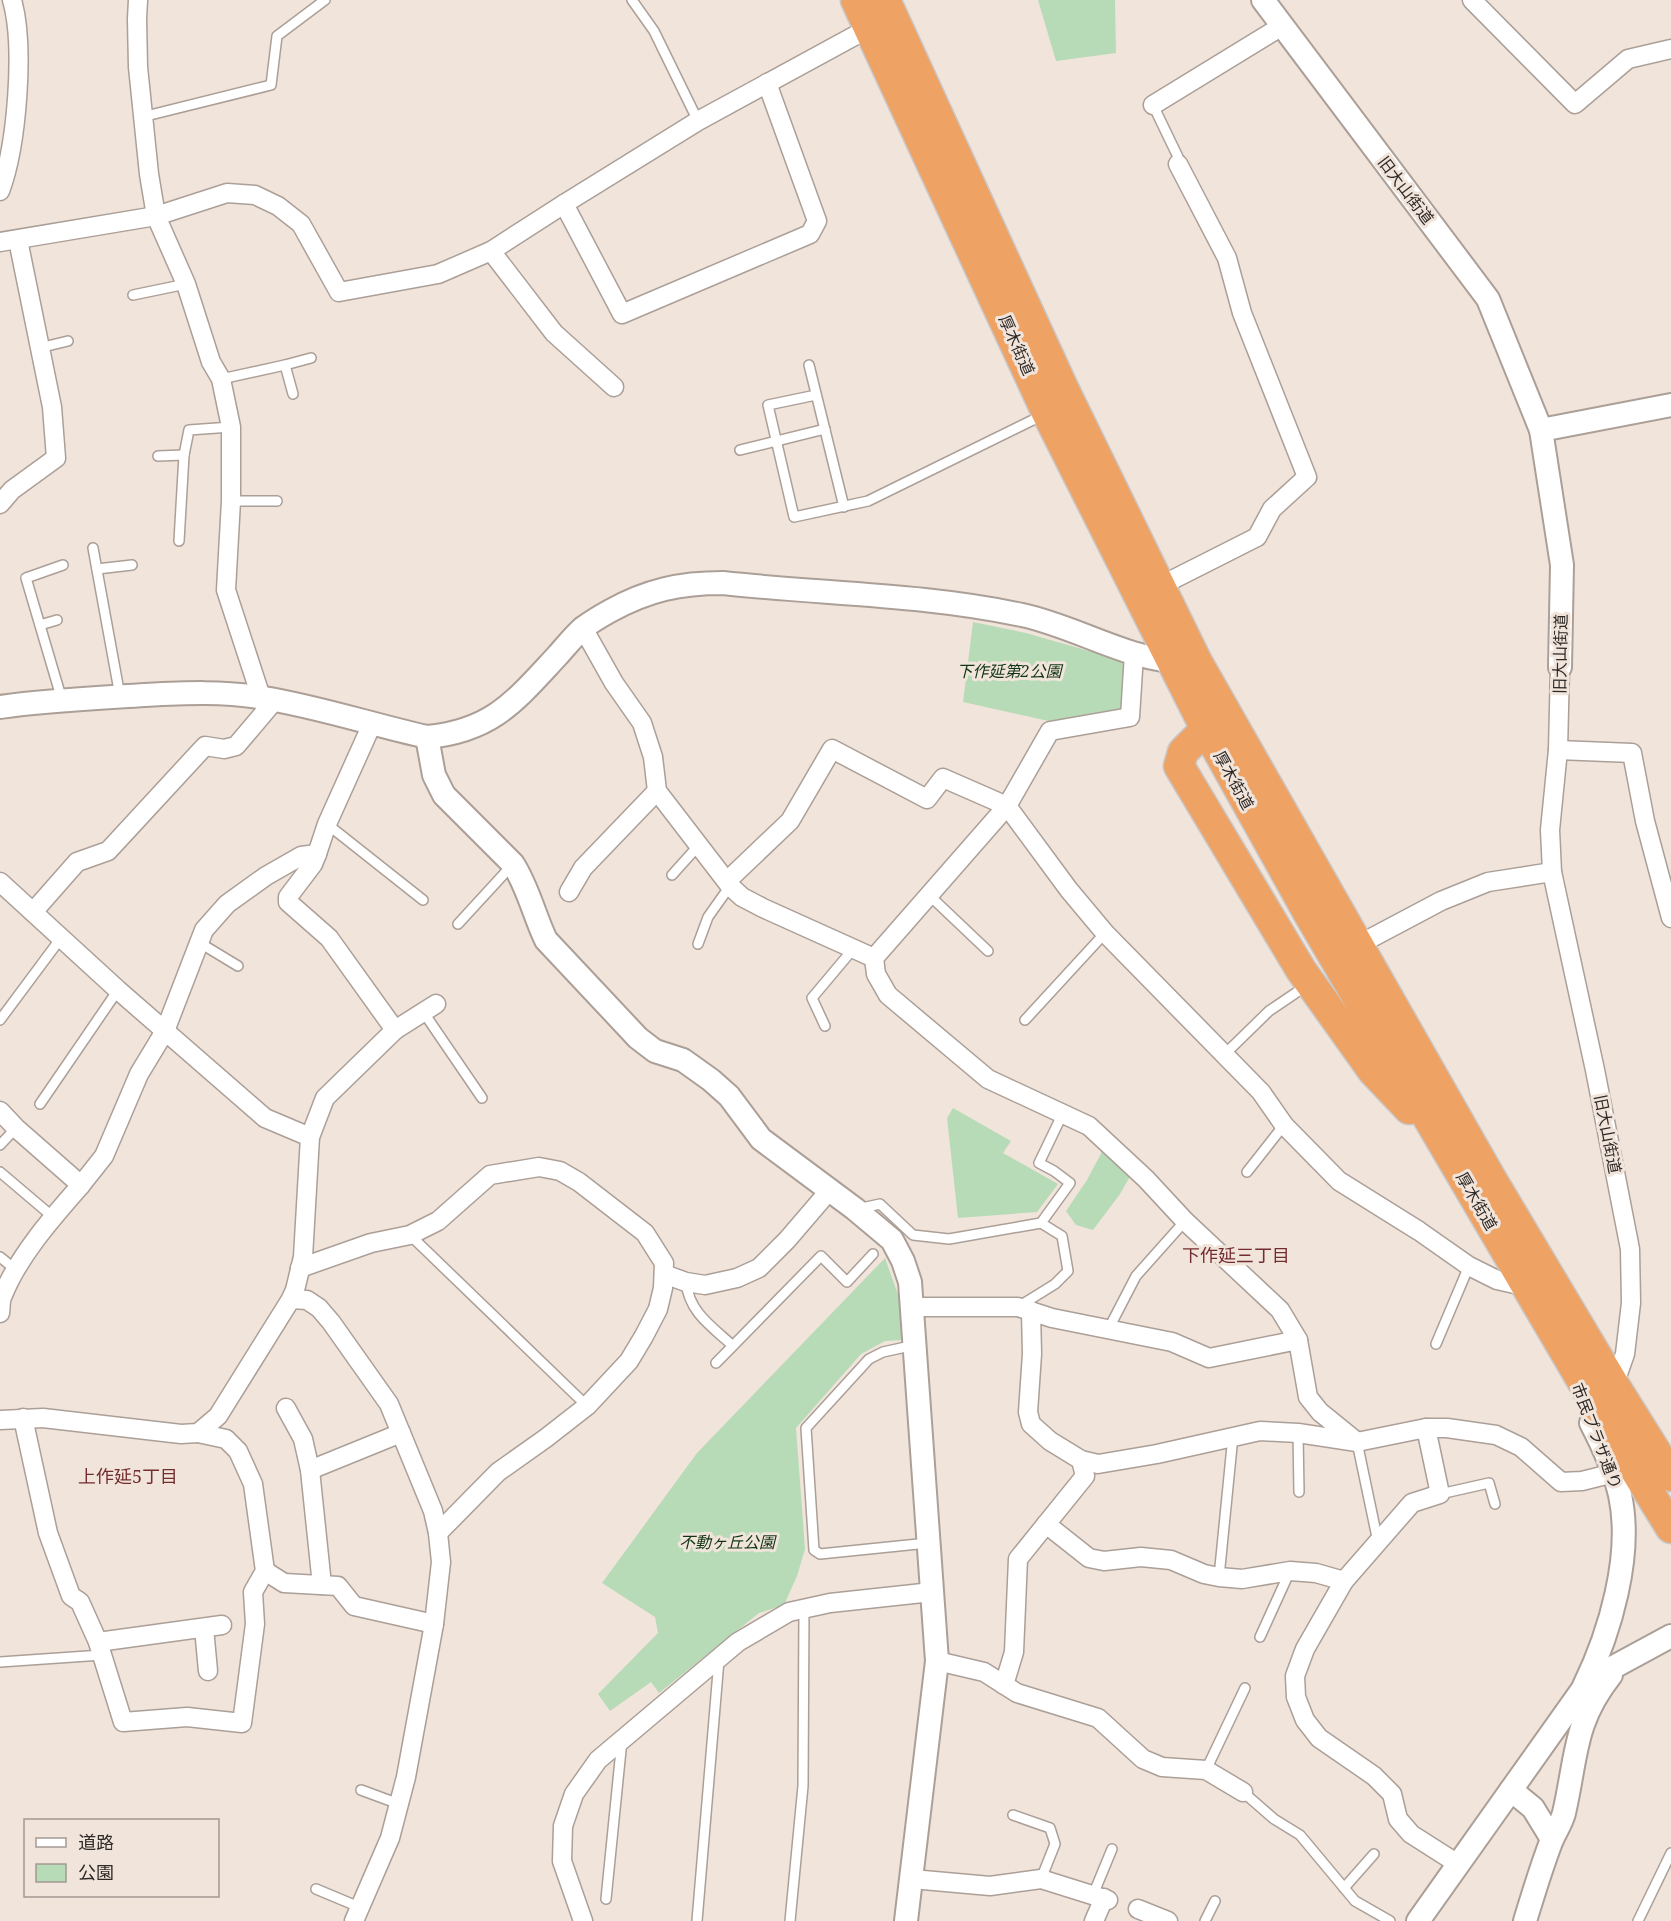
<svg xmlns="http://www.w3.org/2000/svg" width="1671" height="1921" font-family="'Noto Serif','Noto Sans JP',serif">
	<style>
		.green { fill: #b7dbb7 }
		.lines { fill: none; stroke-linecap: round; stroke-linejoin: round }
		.service-casing { stroke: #ab9f97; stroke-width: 12 }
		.minor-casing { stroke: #ab9f97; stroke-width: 21 }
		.tertiary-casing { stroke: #ab9f97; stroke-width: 26 }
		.trunk-casing { stroke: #c9c7c7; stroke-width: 33 }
		.service { stroke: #fff; stroke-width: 9 }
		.minor { stroke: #fff; stroke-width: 18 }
		.tertiary { stroke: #fff; stroke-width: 22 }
		.trunk { stroke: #eea264; stroke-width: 30 }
		.labels { text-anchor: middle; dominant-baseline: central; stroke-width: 6; stroke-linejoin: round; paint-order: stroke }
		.street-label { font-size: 16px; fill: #2e2926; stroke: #f1e4db }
		.park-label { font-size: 16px; font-style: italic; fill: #0f3413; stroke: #f1e4db }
		.neighbourhood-label { font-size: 18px; fill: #732c2f; stroke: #f1e4db }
	</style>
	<rect width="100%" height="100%" fill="#f1e4db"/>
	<g class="green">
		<path d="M 1038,0 L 1115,0 L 1116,53 L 1056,61 Z"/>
		<path d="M 973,622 L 1026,633 L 1124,661 L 1122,706 L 1116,713 L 1053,722 L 963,702 Z"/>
		<path d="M 953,1108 L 1011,1141 L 1003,1153 L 1058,1184 L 1037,1212 L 958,1218 L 947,1118 Z"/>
		<path d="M 1104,1148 L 1132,1173 L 1120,1194 L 1093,1230 L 1076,1225 L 1066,1211 L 1087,1180 Z"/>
		<path d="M 885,1258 L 901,1303 L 903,1340 L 885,1341 L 861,1354 L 796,1428 L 805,1549 L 797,1576 L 784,1605 L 759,1613 L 659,1693 L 651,1682 L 610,1711 L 598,1694 L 658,1633 L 655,1617 L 602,1583 L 697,1453 Z"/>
	</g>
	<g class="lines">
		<g class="service-casing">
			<g id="service">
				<path d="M 632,0 L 654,31 L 698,121"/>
				<path d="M 1153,105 L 1178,157 L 1178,164"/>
				<path d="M 142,117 L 271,85 L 277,36 L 325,0"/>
				<path d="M 133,295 L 186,284"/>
				<path d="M 39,348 L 68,341"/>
				<path d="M 285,365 L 293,394"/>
				<path d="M 809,365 L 844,507"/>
				<path d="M 221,379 L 285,365 L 311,358"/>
				<path d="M 816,395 L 768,405 L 794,517 L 868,501 L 1043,415"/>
				<path d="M 740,450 L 825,429"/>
				<path d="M 158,456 L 184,455"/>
				<path d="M 231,501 L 277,501"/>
				<path d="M 179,541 L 184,455 L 189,430 L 231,427"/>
				<path d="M 93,548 L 120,696"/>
				<path d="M 97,569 L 132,565"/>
				<path d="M 40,625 L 57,620"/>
				<path d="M 62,700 L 26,578 L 63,565"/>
				<path d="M 327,824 L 423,900"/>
				<path d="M 672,875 L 699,845"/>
				<path d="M 929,895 L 988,951"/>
				<path d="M 458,924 L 513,864"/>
				<path d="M 200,943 L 238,966"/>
				<path d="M 698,944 L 708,917 L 730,886"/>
				<path d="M 424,1013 L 482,1098"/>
				<path d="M 0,1020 L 61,938"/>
				<path d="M 1025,1020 L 1105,933"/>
				<path d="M 825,1026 L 812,998 L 854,948"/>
				<path d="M 1225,1054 L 1269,1011 L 1303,988 L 1302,982"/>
				<path d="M 40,1104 L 118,990"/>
				<path d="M 0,1145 L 16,1128"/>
				<path d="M 0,1172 L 53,1217"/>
				<path d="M 1247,1172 L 1284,1125"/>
				<path d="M 857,1209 L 880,1204 L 913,1235 L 949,1239 L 1041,1223"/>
				<path d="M 410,1235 L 587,1406"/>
				<path d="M 0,1257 L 16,1270"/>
				<path d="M 686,1282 C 689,1312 711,1326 732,1345"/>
				<path d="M 1018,1307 L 1055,1284 L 1068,1271 L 1062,1236 L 1041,1223 L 1070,1183 L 1054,1171 L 1039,1163 L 1063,1113"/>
				<path d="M 1108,1330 L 1136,1276 L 1185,1221"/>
				<path d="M 1436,1344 L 1469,1266"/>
				<path d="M 915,1345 L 883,1352 L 869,1359 L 806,1428 L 814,1550 L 820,1554 L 928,1543"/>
				<path d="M 716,1363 L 821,1256 L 847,1282 L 873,1254"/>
				<path d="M 1298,1433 L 1299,1492"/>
				<path d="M 1357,1442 L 1378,1542"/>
				<path d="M 1440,1494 L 1489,1483 L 1495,1504"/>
				<path d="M 1219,1577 L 1233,1436"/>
				<path d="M 1260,1637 L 1290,1571"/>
				<path d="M 0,1662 L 102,1655"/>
				<path d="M 1206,1770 L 1245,1688"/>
				<path d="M 361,1790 L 399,1804"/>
				<path d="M 1243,1792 L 1274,1819 L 1300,1835 L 1355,1901 L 1390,1921"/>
				<path d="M 1013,1815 L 1050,1828 L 1055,1844 L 1041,1879"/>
				<path d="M 1344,1888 L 1374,1854"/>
				<path d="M 316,1889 L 359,1907"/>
				<path d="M 1093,1895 L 1112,1849"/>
				<path d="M 606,1899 L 622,1740"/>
				<path d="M 697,1921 L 719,1660"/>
				<path d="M 790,1921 L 803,1786 L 804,1608"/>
				<path d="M 1205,1921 L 1215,1901"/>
				<path d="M 1638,1921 L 1671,1853"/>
			</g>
		</g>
		<g class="minor-casing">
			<g id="minor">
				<path d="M 138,0 L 137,19 L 138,67 L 149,174 L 156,216 L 186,284 L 211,362 L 221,379 L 231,427 L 231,501 L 226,590 L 261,697"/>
				<path d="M 1472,0 L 1575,104 L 1628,59 L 1671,49"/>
				<path d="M 1153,105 L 1282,26"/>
				<path d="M 0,191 C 17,146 25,46 12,0"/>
				<path d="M 564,204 L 622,314 L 810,234 L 817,221 L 767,83"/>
				<path d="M 0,242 L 156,216 L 227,193 L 255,195 L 278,206 L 301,224 L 339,292 L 438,274 L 491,251 L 564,204 L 698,121 L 869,28"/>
				<path d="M 491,251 L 554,333 L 614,387"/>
				<path d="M 0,504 L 12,490 L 56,458 L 52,407 L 18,240"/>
				<path d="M 1160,586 L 1257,537 L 1272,509 L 1307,477 L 1242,313 L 1227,258 L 1178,164"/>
				<path d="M 583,628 L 614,683 L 642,723 L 653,757 L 657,791 L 730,886 L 742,897 L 763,908 L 874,958"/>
				<path d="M 1134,654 L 1130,717 L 1050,731 L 1007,806 L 874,958 L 876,974 L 888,995 L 988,1079 L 1089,1126 L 1146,1179 L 1185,1221 L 1280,1310 L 1298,1340 L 1308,1397 L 1320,1412 L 1357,1442"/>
				<path d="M 1560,667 L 1558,750 L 1550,830 L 1552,872 L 1595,1070 L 1630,1249 L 1631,1303 L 1625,1354 L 1614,1385"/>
				<path d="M 1558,750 L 1632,753 L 1645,821 L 1671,918"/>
				<path d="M 727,881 L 790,821 L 832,749 L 927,799 L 943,778 L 1007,806 L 1069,890 L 1105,933 L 1261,1092 L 1284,1125 L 1339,1181 L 1419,1231 L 1469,1266 L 1497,1280 L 1528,1287"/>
				<path d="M 0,882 L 118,990 L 265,1118 L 310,1137"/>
				<path d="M 569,892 L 583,868 L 657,791"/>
				<path d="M 33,912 L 77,862 L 108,851 L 205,746 L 224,749 L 236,746 L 275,700"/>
				<path d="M 1358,945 L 1441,901 L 1488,882 L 1552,872"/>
				<path d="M 395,1030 L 436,1004"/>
				<path d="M 0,1111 L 16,1128 L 81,1185 L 104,1156 L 139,1074 L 165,1031 L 204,930 L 227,904 L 266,876 L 301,856 L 317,854 L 327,824 L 372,724"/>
				<path d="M 300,1268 L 371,1243 L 410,1235 L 438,1221 L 490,1175 L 539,1167 L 560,1171 L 579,1182 L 645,1233 L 664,1263 L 663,1288 L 658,1309 L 644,1336 L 629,1361 L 587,1406 L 546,1438 L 498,1472 L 438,1533"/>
				<path d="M 664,1274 L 686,1282 L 705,1285 L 737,1278 L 759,1268 L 787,1240 L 829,1191"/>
				<path d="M 291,1299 L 307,1300 L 319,1308 L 331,1322 L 389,1404 L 433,1511 L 438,1533 L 441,1562 L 434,1624 L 406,1777 L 390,1838 L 354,1921"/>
				<path d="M 912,1307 L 1018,1307 L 1052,1318 L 1172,1342 L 1209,1358 L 1298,1340"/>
				<path d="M 1031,1311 L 1032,1354 L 1028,1412 L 1031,1424 L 1050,1441 L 1081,1460 L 1098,1464 L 1157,1454 L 1260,1431 L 1298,1433 L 1357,1442 L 1426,1428 L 1447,1428 L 1496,1435 L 1521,1447 L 1561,1482 L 1582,1481 L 1614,1473"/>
				<path d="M 0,1313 C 1,1307 0,1300 3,1295 C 19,1255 53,1217 81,1185"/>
				<path d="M 286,1408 L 303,1439 L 310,1470 L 322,1585"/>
				<path d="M 23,1418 L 48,1533 L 71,1596 L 80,1602 L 98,1642 L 123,1722 L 187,1717 L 242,1723 L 255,1624 L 253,1592 L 265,1571 L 253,1484 L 238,1451 L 226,1439 L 198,1433"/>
				<path d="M 0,1420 L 43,1418 L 181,1434 L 198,1433 L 218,1416 L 291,1299 L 295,1290 L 303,1257 L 310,1137 L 325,1098 L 395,1030 L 329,938 L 288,902 L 288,897 L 313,864 L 317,854"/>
				<path d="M 1426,1428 L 1440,1494 L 1412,1503 L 1344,1581 L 1305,1649 L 1295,1676 L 1296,1697 L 1305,1720 L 1319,1738 L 1374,1776 L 1392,1794 L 1398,1819 L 1411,1834 L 1458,1864"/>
				<path d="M 310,1470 L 401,1433"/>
				<path d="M 1046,1524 L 1089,1558 L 1104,1561 L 1141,1557 L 1171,1560 L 1204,1574 L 1219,1577 L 1242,1579 L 1290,1571 L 1316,1573 L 1344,1581"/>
				<path d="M 265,1571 L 284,1583 L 338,1586 L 354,1606 L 434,1624"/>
				<path d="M 204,1628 L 208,1671"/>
				<path d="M 98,1642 L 222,1625"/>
				<path d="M 937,1661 L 984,1672 L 1017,1693 L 1098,1718 L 1143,1759 L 1162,1767 L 1206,1770 L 1243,1792"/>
				<path d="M 1004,1685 L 1014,1652 L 1018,1559 L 1085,1476 L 1081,1460"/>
				<path d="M 912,1879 L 990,1886 L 1041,1879 L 1108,1900"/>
				<path d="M 1138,1909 L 1168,1921"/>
				<path d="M 583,1921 L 562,1861 L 563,1826 L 574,1794 L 598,1760 L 738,1642 L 789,1612 L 830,1603 L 932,1592"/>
				<path d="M 1094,1921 L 1104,1898"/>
			</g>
		</g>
		<g class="tertiary-casing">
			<g id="tertiary">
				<path d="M 1263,0 L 1488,299 L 1541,430 L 1562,565 L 1560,667"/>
				<path d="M 1541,430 L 1671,405"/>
				<path d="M 0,707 C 48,700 97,698 145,695 C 184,693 225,691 264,698 C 319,707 373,725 427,737 C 493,731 516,700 558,655 C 566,646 574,636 583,628 C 591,622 601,616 610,611 C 648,590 680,583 723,583 C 823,594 924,594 1022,615 C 1078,627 1126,660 1184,662"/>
				<path d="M 427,737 L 434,775 L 444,795 L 513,864 C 528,887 534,915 546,940 L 638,1038 L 655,1051 L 683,1060 L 711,1080 L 729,1096 L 761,1139 L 855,1209 L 892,1240 L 903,1261 L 910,1282 L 937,1661 L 906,1921"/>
				<path d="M 1584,1686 C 1610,1633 1633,1555 1620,1495 C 1614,1469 1603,1446 1591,1423"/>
				<path d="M 1511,1790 L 1533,1808 L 1552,1839"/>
				<path d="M 1418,1921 L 1582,1690 L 1610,1669 L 1671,1636"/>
				<path d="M 1525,1921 C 1533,1895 1541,1868 1551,1842 C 1555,1832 1561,1824 1564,1813 C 1577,1757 1573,1723 1611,1675"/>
			</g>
		</g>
		<g class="trunk-casing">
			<g id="trunk">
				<path d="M 856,0 L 1047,413 L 1206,729 L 1310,916 L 1615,1437 L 1671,1528"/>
				<path d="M 885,0 L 1063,388 L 1197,662 L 1490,1177 L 1614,1385 L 1671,1476"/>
				<path d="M 1206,729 L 1183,752 L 1179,766 L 1301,970 L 1373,1071 L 1409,1109"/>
			</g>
		</g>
		<use href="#service" class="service"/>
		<use href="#minor" class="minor"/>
		<use href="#tertiary" class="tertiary"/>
		<use href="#trunk" class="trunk"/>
	</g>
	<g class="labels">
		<g class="street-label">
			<text transform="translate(1406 190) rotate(53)">旧大山街道</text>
			<text transform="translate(1017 345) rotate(66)">厚木街道</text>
			<text transform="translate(1560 654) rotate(-89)">旧大山街道</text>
			<text transform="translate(1234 780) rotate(61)">厚木街道</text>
			<text transform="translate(1608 1134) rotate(79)">旧大山街道</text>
			<text transform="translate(1477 1201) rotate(60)">厚木街道</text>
			<text transform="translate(1597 1436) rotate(69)">市民プラザ通り</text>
		</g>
		<g class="park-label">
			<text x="1009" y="671">下作延第2公園</text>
			<text x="727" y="1542">不動ヶ丘公園</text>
		</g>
		<g class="neighbourhood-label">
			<text x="1236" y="1255">下作延三丁目</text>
			<text x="128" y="1476">上作延5丁目</text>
		</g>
	</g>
	<rect x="24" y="1819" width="195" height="78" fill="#f1e4db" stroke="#a39993" stroke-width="1.5"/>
	<rect x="36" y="1838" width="30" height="9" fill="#ffffff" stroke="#a39993" stroke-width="1.5"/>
	<text x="78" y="1849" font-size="18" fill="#2e2926">道路</text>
	<rect x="36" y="1864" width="30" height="18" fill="#b7dbb7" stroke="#a39993" stroke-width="1.5"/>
	<text x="78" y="1879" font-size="18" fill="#2e2926">公園</text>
</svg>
